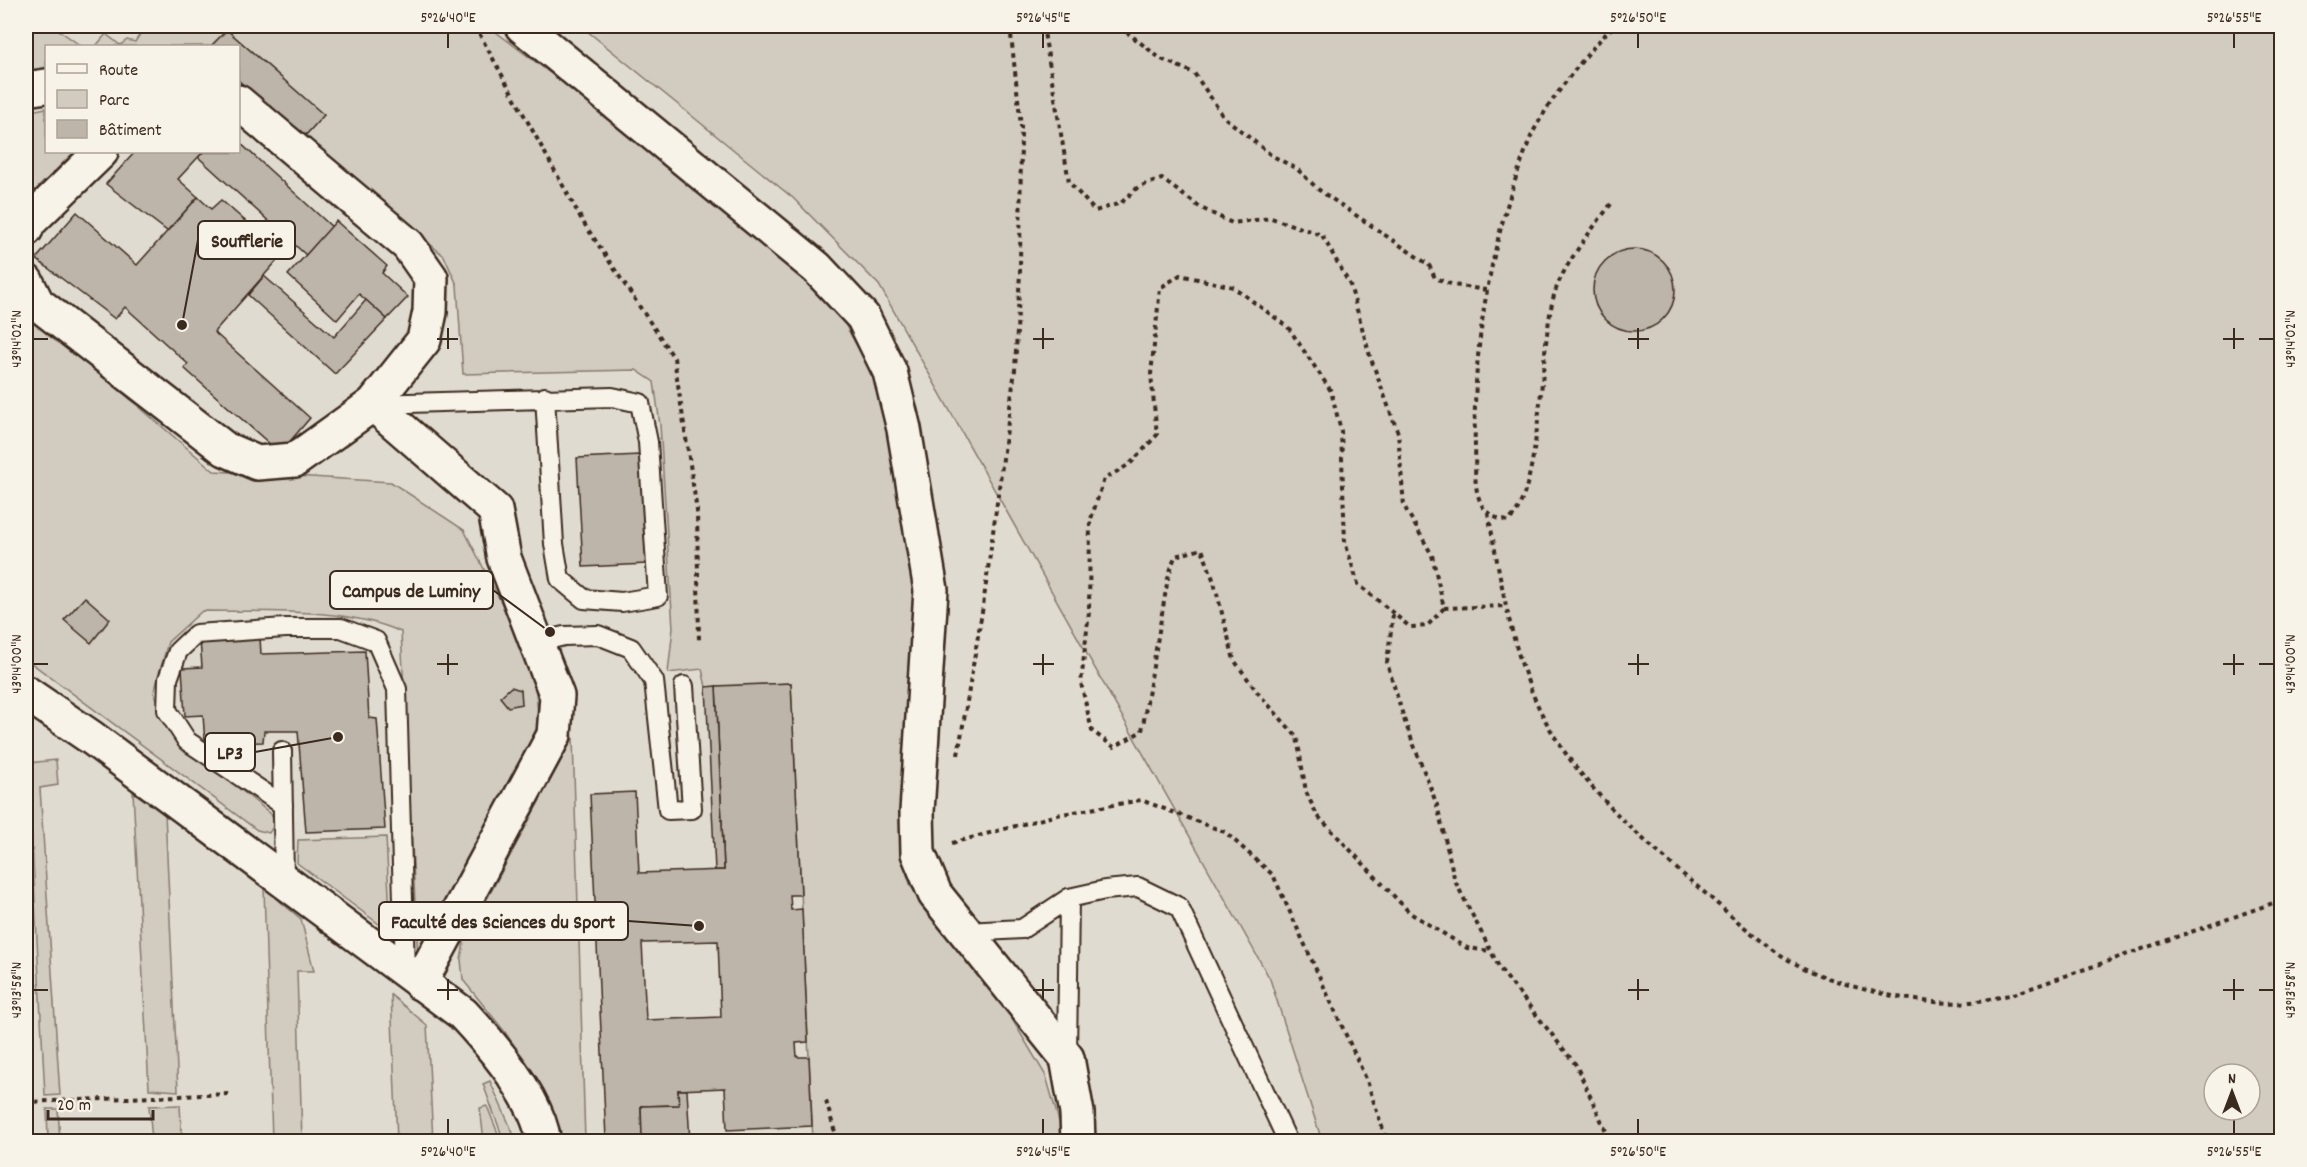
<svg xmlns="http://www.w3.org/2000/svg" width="2307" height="1167" font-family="Dekko,sans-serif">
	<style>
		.built { fill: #e0dbd0; fill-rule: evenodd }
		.green { fill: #d1cbc0; stroke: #867a6f; stroke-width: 1.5; fill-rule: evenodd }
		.building { fill: #bdb5aa; stroke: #3b2a1e; stroke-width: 1.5; fill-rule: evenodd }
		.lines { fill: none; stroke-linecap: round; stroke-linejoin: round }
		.lane-casing { stroke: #3b2a1e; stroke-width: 22 }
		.street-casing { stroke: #3b2a1e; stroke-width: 38 }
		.path { stroke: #3b2a1e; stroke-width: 4; stroke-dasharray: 4.5 4.5; stroke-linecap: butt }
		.lane { stroke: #f7f3e8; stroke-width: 18 }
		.street { stroke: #f7f3e8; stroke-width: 33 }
		.ticks { fill: none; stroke: #3b2a1e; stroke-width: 2 }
		.leader { fill: none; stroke: #3b2a1e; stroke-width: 2 }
		.callout-dot { fill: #3b2a1e; stroke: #f7f3e8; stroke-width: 2 }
		.callout { fill: #f7f3e8; stroke: #3b2a1e; stroke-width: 2 }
		.callout-label { font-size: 20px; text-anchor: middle; font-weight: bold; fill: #3b2a1e }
		.neatline { fill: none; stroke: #3b2a1e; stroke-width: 2 }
		.ticks-label { font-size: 15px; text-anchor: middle; fill: #3b2a1e }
	</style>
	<rect width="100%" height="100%" fill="#efebe0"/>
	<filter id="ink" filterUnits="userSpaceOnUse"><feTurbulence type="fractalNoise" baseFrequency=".0167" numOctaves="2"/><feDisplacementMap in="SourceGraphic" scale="12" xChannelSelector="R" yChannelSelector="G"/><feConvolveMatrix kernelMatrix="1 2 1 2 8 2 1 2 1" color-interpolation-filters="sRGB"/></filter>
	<g filter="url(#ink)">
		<path class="built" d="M 26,26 L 581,26 L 793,198 L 879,285 L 1270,979 L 1322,1141 L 26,1141 ZM 46,46 L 238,46 L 238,152 L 46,152 Z"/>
		<g class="green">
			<path d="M 26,26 L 53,26 L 81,46 L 46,46 L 46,70 L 26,71 Z"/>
			<path d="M 145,26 L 488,26 L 656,153 L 834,304 L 874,377 L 895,456 L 914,574 L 902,858 L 911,887 L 997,994 L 1046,1076 L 1060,1125 L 1060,1141 L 813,1141 L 791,683 L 706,687 L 702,669 L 668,673 L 673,628 L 660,425 L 654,382 L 636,370 L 463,374 L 457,285 L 444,256 L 304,137 L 323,115 L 227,30 L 211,46 L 96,46 L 106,34 L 120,45 L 127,40 L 135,42 Z"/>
			<path d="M 581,26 L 2281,26 L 2281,1141 L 1322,1141 L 1270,979 L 879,285 L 793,198 ZM 2214,1074 L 2250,1074 L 2250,1110 L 2214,1110 Z"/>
			<path d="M 46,108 L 46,152 L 74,152 L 26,200 L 26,112 Z"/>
			<path d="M 26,310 L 214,471 L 391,482 L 464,530 L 501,602 L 535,683 L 539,724 L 418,960 L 401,632 C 347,607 261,612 202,611 L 168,642 L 154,693 L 175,737 L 271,814 L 275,824 L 269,833 L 257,830 L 26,659 Z"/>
			<path d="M 573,738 L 585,1141 L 554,1141 L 534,1077 L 505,1032 L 463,980 L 461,959 L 464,942 Z"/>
			<path d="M 56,760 L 58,785 L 40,788 L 60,1095 L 45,1096 L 28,763 Z"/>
			<path d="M 133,792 L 165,813 L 178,1091 L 149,1089 Z"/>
			<path d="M 386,837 L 391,933 L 297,863 L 298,840 Z"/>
			<path d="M 264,888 L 301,919 L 314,971 L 297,971 L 302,1141 L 272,1141 Z"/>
			<path d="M 391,995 L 427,1025 L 433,1141 L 397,1141 Z"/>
			<path d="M 490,1081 L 513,1133 L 515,1141 L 504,1141 L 483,1084 Z"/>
			<path d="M 180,1105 L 182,1141 L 152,1141 L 149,1106 Z"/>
			<path d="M 487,1106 L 501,1141 L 484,1141 L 480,1108 Z"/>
			<path d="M 47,1109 L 58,1109 L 60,1141 L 48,1141 Z"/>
		</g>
		<g class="building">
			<path d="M 227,30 L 324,115 L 304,137 L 238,80 L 238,46 L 211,46 Z"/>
			<path d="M 238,141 L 332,227 L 306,255 L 198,157 L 203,152 L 238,152 Z"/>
			<path d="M 135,152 L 203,152 L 178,179 L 198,197 L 167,231 L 106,184 Z"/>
			<path d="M 198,197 L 211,209 L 221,200 L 283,254 L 214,332 L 310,418 L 280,453 L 184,368 L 188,364 L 125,307 L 115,319 L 36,259 L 77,212 L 137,265 Z"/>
			<path d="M 336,221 L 387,266 L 382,273 L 408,297 L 387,319 L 359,294 L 337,320 L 288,275 Z"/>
			<circle cx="1634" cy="290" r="41"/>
			<path d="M 264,276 L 334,337 L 366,300 L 387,319 L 335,374 L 248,295 Z"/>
			<path d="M 639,455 L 647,564 L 583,567 L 577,458 Z"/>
			<path d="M 85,597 L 110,619 L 91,643 L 64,620 Z"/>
			<path d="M 260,638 L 261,654 L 365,651 L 369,718 L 377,719 L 385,829 L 306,832 L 298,731 L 264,731 L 263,742 L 205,744 L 203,715 L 185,716 L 182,668 L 202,667 L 200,640 Z"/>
			<path d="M 791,683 L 801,895 L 790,895 L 791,910 L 802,909 L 808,1042 L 796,1043 L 797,1057 L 809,1057 L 812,1126 L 727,1130 L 725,1088 L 678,1090 L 679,1105 L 641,1106 L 642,1137 L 606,1139 L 590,794 L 635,792 L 639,873 L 724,870 L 716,686 ZM 718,941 L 721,1017 L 646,1020 L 642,943 Z"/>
			<path d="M 716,686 L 724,870 L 715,870 L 706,687 Z"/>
			<path d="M 511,687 L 521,690 L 522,704 L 508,707 L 500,697 Z"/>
			<path d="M 678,1090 L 687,1090 L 690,1142 L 639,1142 L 639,1137 L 642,1137 L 641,1106 L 679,1105 Z"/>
			<path d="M 639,1137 L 639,1142 L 596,1142 L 596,1139 Z"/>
		</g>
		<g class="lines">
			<g class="lane-casing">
				<g id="lane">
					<path d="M 375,404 L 612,397 L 640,403 L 648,442 L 658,596 L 622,602 L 584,599 L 560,579 L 554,544 L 545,397"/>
					<path d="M 535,643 L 564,636 L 598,635 L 631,648 L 654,681 L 668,810 L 692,809 L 684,686"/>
					<path d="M 282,751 L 284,880"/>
					<path d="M 283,805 L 187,741 L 167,710 L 168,679 L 178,651 L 196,634 L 286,628 L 341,628 L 376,641 L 397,689 L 405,971"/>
					<path d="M 966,932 L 1022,929 L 1069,898"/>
					<path d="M 1067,1057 L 1069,898 L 1105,890 L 1138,887 L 1179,907 L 1288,1142"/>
				</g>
			</g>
			<g class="street-casing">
				<g id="street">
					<path d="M 522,26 L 817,268 L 863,317 L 890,372 L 904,429 L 931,590 L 917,812 L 918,853 L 935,894 L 1067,1058 L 1077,1113 L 1078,1142"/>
					<path d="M 26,89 L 46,86"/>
					<path d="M 238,102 L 408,245 L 431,278 L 430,312 L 424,340 L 373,404 L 495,510 L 504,558 L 557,696 L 554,735 L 420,983"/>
					<path d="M 26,229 L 26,225 L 101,152"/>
					<path d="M 26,281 L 37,303 L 225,449 L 257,463 L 295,460 L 373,404"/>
					<path d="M 26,693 L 92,738 L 463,1014 C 492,1045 538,1098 544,1142"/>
				</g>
			</g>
			<g class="path">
				<path d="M 475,26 L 583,222 L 674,358 L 697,511 L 699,642"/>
				<path d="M 1043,26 L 1069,182 L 1095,211 L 1121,203 L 1138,187 L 1162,179 L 1201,208 L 1232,223 L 1271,218 L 1322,235 L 1350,285 L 1370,356 L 1398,433 L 1404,506 L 1432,555 L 1444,608 L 1507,606"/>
				<path d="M 1119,26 L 1161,59 L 1194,73 L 1224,117 L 1271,155 L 1297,169 L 1319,190 L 1429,265 L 1435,278 L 1453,285 L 1486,290"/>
				<path d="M 1611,204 C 1593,228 1564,264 1555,292 C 1539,341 1543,495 1508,521 C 1496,519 1484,513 1480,501 C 1473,485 1476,464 1475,447 C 1472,342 1492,236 1530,139 C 1541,111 1591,46 1614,26"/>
				<path d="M 1488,513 C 1500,574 1509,639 1534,697 C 1570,781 1644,841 1712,899 C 1733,918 1773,953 1798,965 C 1840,987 1922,1007 1969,1002 C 1984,1001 1999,997 2014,994 L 2282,900"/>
				<path d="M 1444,608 L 1427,626 L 1410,627 L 1358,584 L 1345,542 L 1341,431 L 1331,391 L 1288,327 L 1233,287 L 1180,275 L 1160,288 L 1151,374 L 1157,435 L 1130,464 L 1104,479 L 1090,522 L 1089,612 L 1081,683 L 1092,731 L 1114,747 L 1142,731 L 1168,578 L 1175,556 L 1202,549 L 1214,582 L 1234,660 L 1258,693 L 1297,737 L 1306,792 L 1317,815 L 1410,913 L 1467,948 L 1491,951"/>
				<path d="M 1393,614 L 1387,663 L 1405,722 L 1437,805 L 1455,881 L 1500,969 L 1576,1065 L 1611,1142"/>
				<path d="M 958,755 L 983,606 L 1015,370 L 1020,272 L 1021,126 L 1010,26"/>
				<path d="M 952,843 L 1057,815 L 1141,800 L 1225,832 L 1273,875 L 1367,1081 L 1387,1142"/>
				<path d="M 826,1101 L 834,1129 L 841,1142"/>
				<path d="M 26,1102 L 230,1094"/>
			</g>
			<use href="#lane" class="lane"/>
			<use href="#street" class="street"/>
		</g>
	</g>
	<path class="ticks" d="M 448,33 L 448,48M 1043,33 L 1043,48M 1638,33 L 1638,48M 2234,33 L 2234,48M 448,328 L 448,349M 1043,328 L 1043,349M 1638,328 L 1638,349M 2234,328 L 2234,349M 33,339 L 48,339M 437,339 L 458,339M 1033,339 L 1054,339M 1628,339 L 1649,339M 2223,339 L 2244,339M 2259,339 L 2274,339M 448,654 L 448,675M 1043,654 L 1043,675M 1638,654 L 1638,675M 2234,654 L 2234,675M 33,664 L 48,664M 437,664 L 458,664M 1033,664 L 1054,664M 1628,664 L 1649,664M 2223,664 L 2244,664M 2259,664 L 2274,664M 448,979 L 448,1000M 1043,979 L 1043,1000M 1638,979 L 1638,1000M 2234,979 L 2234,1000M 33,990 L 48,990M 437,990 L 458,990M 1033,990 L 1054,990M 1628,990 L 1649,990M 2223,990 L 2244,990M 2259,990 L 2274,990M 448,1119 L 448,1134M 1043,1119 L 1043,1134M 1638,1119 L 1638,1134M 2234,1119 L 2234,1134"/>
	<path class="leader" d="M182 325L198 240M550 632L493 590M338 737L255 752M699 926L628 921"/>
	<g class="callout-dot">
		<circle cx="182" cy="325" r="6"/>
		<circle cx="550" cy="632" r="6"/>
		<circle cx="338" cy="737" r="6"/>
		<circle cx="699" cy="926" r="6"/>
	</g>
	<g class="callout">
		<rect x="198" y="221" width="97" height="38" rx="6"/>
		<rect x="330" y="571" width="163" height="38" rx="6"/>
		<rect x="205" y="733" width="50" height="38" rx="6"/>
		<rect x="379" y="902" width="249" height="38" rx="6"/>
	</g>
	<g class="callout-label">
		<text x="247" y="247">Soufflerie</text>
		<text x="411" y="597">Campus de Luminy</text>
		<text x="230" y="759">LP3</text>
		<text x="503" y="928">Faculté des Sciences du Sport</text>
	</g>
	<rect width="2307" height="1167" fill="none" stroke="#f7f3e8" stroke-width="66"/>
	<rect x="45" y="45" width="195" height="108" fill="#f7f3e8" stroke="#aca397" stroke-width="1.5"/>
	<rect x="57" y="64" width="30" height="9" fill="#f7f3e8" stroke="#aca397" stroke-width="1.5"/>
	<text x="99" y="75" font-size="18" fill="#3b2a1e">Route</text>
	<rect x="57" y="90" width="30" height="18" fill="#d1cbc0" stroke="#aca397" stroke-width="1.5"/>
	<text x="99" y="105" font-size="18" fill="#3b2a1e">Parc</text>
	<rect x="57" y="120" width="30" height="18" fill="#bdb5aa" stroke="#aca397" stroke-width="1.5"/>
	<text x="99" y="135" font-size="18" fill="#3b2a1e">Bâtiment</text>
	<g transform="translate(2232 1092)"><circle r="28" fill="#f7f3e8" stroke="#aca397" stroke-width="1.5"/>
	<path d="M0-4.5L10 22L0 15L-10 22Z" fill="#3b2a1e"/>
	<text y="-9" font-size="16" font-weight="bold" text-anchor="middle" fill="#3b2a1e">N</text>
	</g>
	<path d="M48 1110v9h105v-9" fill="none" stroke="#3b2a1e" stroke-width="3"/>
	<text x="57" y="1110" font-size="18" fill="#3b2a1e" stroke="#f7f3e8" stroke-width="4.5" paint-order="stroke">20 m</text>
	<rect x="33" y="33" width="2241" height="1101" class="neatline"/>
	<g class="ticks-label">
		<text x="448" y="22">5°26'40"E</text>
		<text x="1043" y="22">5°26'45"E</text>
		<text x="1638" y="22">5°26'50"E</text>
		<text x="2234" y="22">5°26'55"E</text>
		<text transform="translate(16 339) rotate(-90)" y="5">43°14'02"N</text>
		<text transform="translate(2290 339) rotate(-90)" y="5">43°14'02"N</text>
		<text transform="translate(16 664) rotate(-90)" y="5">43°14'00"N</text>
		<text transform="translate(2290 664) rotate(-90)" y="5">43°14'00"N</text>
		<text transform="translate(16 990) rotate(-90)" y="5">43°13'58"N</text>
		<text transform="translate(2290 990) rotate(-90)" y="5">43°13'58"N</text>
		<text x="448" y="1156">5°26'40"E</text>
		<text x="1043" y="1156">5°26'45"E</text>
		<text x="1638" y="1156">5°26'50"E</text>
		<text x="2234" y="1156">5°26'55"E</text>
	</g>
</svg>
